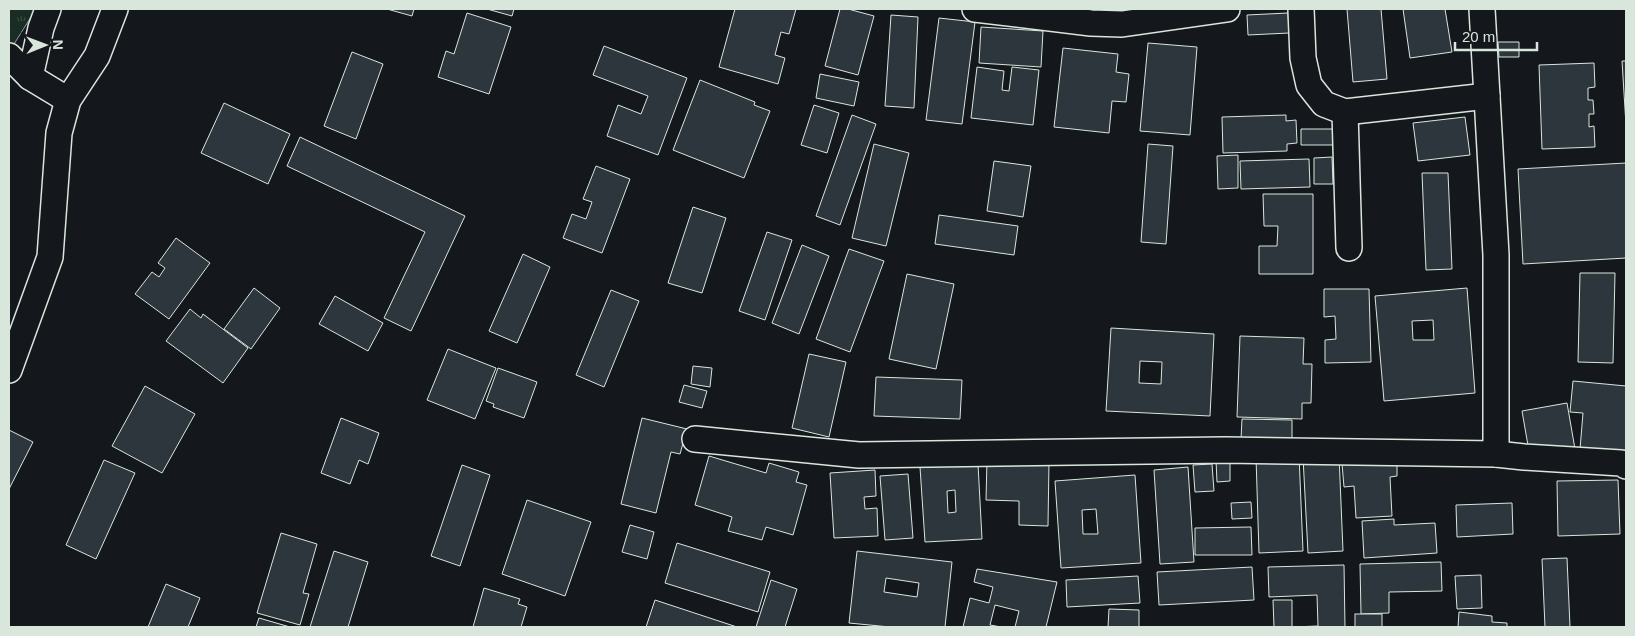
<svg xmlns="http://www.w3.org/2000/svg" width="1635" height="636" font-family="Arial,sans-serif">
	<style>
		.grass { fill: url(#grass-tufts); stroke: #939e99 }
		.building { fill: #2c363c; stroke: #d8e6dc; fill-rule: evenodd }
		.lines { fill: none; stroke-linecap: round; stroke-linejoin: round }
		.minor-casing { stroke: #d8e6dc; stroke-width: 28 }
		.minor { stroke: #14181c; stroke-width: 25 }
	</style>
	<defs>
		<pattern id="grass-tufts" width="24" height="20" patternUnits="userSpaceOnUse" patternTransform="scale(1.25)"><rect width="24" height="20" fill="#1a2d24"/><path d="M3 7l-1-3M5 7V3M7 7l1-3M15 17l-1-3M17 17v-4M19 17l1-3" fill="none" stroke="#3b4b43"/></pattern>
	</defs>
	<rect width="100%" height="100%" fill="#14181c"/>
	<path class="grass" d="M 9,9 L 36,9 L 9,52 Z"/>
	<g class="building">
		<path d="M 387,9 L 414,9 L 412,16 Z"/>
		<path d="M 487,9 L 514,9 L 512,16 Z"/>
		<path d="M 735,9 L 796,9 L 789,34 L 781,32 L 775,55 L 785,58 L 778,84 L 719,67 Z"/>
		<path d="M 840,9 L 848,9 L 874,16 L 858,75 L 825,66 Z"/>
		<path d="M 1347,9 L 1381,9 L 1387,79 L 1353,82 Z"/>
		<path d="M 1403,9 L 1445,9 L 1452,52 L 1410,58 Z"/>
		<path d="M 467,13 L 511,27 L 489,94 L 438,77 L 446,51 L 454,54 Z"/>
		<path d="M 1288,13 L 1289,33 L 1248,35 L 1247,15 Z"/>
		<path d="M 891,15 L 918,17 L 914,108 L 885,106 Z"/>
		<path d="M 939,18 L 975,22 L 962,124 L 926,120 Z"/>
		<path d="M 981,27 L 1043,31 L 1041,67 L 979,63 Z"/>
		<path d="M 1498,42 L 1519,42 L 1519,57 L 1499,57 Z"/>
		<path d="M 1148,43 L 1197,47 L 1190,135 L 1140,131 Z"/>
		<path d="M 604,46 L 687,78 L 658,155 L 607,136 L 618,105 L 641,114 L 648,96 L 593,75 Z"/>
		<path d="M 1063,48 L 1118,54 L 1116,72 L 1129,74 L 1126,102 L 1112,101 L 1109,133 L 1054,127 Z"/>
		<path d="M 352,52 L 383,64 L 356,139 L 324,126 Z"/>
		<path d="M 1622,61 L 1626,61 L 1626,125 Z"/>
		<path d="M 1594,63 L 1595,87 L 1588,88 L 1588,100 L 1593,100 L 1594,114 L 1589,114 L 1589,127 L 1594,126 L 1595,147 L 1542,149 L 1539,65 Z"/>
		<path d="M 977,67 L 1004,71 L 1002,90 L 1009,91 L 1012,67 L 1039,70 L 1033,125 L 971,118 Z"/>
		<path d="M 820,74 L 859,82 L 854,106 L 816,98 Z"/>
		<path d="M 700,80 L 755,102 L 754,105 L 770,111 L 744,178 L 673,150 Z"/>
		<path d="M 224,103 L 290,134 L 268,184 L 201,153 Z"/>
		<path d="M 814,105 L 839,113 L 827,153 L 801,145 Z"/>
		<path d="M 852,115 L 876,124 L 840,225 L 816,216 Z"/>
		<path d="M 1286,115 L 1286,121 L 1296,120 L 1297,143 L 1287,144 L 1287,151 L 1223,153 L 1222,117 Z"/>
		<path d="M 1465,117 L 1470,155 L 1418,161 L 1413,123 Z"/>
		<path d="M 1301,129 L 1334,129 L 1335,145 L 1301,145 Z"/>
		<path d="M 300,137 L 465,216 L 411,331 L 384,318 L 425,232 L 287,166 Z"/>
		<path d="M 874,144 L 909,153 L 886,246 L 852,238 Z"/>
		<path d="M 1148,144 L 1173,146 L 1166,244 L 1141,242 Z"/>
		<path d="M 1238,155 L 1238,188 L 1218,189 L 1217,156 Z"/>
		<path d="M 1332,157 L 1333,184 L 1314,184 L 1314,158 Z"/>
		<path d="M 1309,159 L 1310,187 L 1241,189 L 1240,161 Z"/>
		<path d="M 994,161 L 1031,166 L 1023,217 L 987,211 Z"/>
		<path d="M 1626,163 L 1626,258 L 1523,264 L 1518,169 Z"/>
		<path d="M 596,166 L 630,179 L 602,253 L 563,238 L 572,214 L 586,219 L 592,202 L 583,199 Z"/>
		<path d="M 1422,173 L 1448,173 L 1452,269 L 1426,270 Z"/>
		<path d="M 1263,194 L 1313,194 L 1313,274 L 1259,274 L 1259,246 L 1277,246 L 1278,226 L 1264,226 Z"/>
		<path d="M 693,207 L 726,218 L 702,293 L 668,283 Z"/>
		<path d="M 939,215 L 1018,226 L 1014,255 L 935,244 Z"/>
		<path d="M 767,232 L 792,240 L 765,320 L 739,311 Z"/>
		<path d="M 176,238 L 210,263 L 169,319 L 135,294 L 152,272 L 159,277 L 165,268 L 158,263 Z"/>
		<path d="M 802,245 L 829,256 L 799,334 L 772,323 Z"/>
		<path d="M 849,249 L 884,261 L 850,352 L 816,339 Z"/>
		<path d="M 523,254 L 550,267 L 517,343 L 489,331 Z"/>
		<path d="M 1580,273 L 1615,273 L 1613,363 L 1578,362 Z"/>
		<path d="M 907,274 L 954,284 L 936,369 L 889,359 Z"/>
		<path d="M 254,288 L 280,308 L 251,349 L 224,329 Z"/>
		<path d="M 1467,288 L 1475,393 L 1384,401 L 1375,296 ZM 1433,320 L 1434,340 L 1413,340 L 1412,321 Z"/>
		<path d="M 1324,289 L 1369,289 L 1371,362 L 1325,363 L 1325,340 L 1336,339 L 1335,316 L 1324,317 Z"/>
		<path d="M 611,290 L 639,301 L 604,387 L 576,375 Z"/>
		<path d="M 335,296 L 383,323 L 368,351 L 319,324 Z"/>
		<path d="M 190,309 L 201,318 L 203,314 L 248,348 L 223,383 L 166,341 Z"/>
		<path d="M 1111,328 L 1214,334 L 1210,416 L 1106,411 ZM 1140,361 L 1162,362 L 1161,384 L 1139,383 Z"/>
		<path d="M 1240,336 L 1304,338 L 1303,364 L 1312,364 L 1311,403 L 1302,403 L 1302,419 L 1237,417 Z"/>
		<path d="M 448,349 L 496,368 L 475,419 L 427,400 Z"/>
		<path d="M 809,354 L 846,362 L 829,437 L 792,428 Z"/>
		<path d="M 693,366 L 712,368 L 710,387 L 691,384 Z"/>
		<path d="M 498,368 L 537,382 L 524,418 L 493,407 L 494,404 L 486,401 Z"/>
		<path d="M 876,377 L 962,380 L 960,419 L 874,416 Z"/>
		<path d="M 1573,381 L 1626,386 L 1626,454 L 1580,449 L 1583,413 L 1570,412 Z"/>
		<path d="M 684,385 L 707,391 L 702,408 L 679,402 Z"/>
		<path d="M 145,386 L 195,414 L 162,473 L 112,446 Z"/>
		<path d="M 1567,403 L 1575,449 L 1530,457 L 1522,411 Z"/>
		<path d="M 341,418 L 379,433 L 368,464 L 359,460 L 350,484 L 321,473 Z"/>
		<path d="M 642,418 L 687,429 L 680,454 L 671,452 L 656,513 L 621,504 Z"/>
		<path d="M 1242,419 L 1292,420 L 1292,440 L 1241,439 Z"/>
		<path d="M 9,430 L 33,442 L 9,489 Z"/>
		<path d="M 1299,455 L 1303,551 L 1259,553 L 1256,457 Z"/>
		<path d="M 1339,455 L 1343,551 L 1308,553 L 1303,457 Z"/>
		<path d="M 709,456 L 766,473 L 769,463 L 799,472 L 796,482 L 807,485 L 793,535 L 766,527 L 762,540 L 728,531 L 732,517 L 695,505 Z"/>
		<path d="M 987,459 L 1049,461 L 1048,526 L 1019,525 L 1019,501 L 986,500 Z"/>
		<path d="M 1230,459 L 1230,481 L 1217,482 L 1216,460 Z"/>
		<path d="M 104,460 L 135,473 L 96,559 L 66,545 Z"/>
		<path d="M 1397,462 L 1397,476 L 1390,477 L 1392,516 L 1356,518 L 1354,486 L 1344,487 L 1342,464 Z"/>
		<path d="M 978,464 L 982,539 L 925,542 L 920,467 ZM 955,490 L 956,512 L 948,513 L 947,491 Z"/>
		<path d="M 1212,464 L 1214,491 L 1195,492 L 1193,465 Z"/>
		<path d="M 462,465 L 490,475 L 460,566 L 431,556 Z"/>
		<path d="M 1188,467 L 1194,562 L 1160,564 L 1154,470 Z"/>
		<path d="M 875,470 L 876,496 L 864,497 L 865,509 L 877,508 L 878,536 L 834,538 L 830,473 Z"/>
		<path d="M 908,474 L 913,538 L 885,540 L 880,476 Z"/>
		<path d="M 1135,475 L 1141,563 L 1061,568 L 1055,481 ZM 1096,509 L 1098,534 L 1083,534 L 1082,510 Z"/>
		<path d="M 1618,480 L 1620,534 L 1558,536 L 1557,481 Z"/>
		<path d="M 527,500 L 591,522 L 565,596 L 502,574 Z"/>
		<path d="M 1251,502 L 1252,518 L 1232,519 L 1231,503 Z"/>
		<path d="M 1512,503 L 1513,534 L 1457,537 L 1456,505 Z"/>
		<path d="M 1394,519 L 1394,525 L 1435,523 L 1437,553 L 1364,558 L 1362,521 Z"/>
		<path d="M 630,525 L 654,532 L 647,559 L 622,552 Z"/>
		<path d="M 1251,527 L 1252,555 L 1195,555 L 1195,528 Z"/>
		<path d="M 281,533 L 317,544 L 303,593 L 309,594 L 300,625 L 257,613 Z"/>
		<path d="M 677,543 L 770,572 L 758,612 L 665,583 Z"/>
		<path d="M 334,551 L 368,562 L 348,627 L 310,627 Z"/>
		<path d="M 857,551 L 952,562 L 945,627 L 890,627 L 849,623 ZM 886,578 L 919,583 L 917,597 L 884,592 Z"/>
		<path d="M 1567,558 L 1570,627 L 1545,627 L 1542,559 Z"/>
		<path d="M 1441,562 L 1442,591 L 1389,592 L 1389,613 L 1361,614 L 1360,564 Z"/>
		<path d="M 1344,565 L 1345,627 L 1274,627 L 1273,600 L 1292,600 L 1292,627 L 1318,626 L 1317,595 L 1269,597 L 1268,567 Z"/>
		<path d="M 1252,567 L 1254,600 L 1159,605 L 1157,572 Z"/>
		<path d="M 977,569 L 1057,582 L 1046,627 L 1015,627 L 1019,611 L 995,605 L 990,625 L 1001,627 L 963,627 L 970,598 L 989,603 L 993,587 L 974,582 Z"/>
		<path d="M 1481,575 L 1482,608 L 1457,609 L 1455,576 Z"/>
		<path d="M 1138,576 L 1140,603 L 1067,607 L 1066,580 Z"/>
		<path d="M 771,580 L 797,589 L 785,627 L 756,627 Z"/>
		<path d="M 166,584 L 200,598 L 188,627 L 148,627 Z"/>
		<path d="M 484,588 L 520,599 L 518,604 L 527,607 L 521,627 L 473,627 Z"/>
		<path d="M 655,600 L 737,627 L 646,627 Z"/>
		<path d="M 1109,609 L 1139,610 L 1139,627 L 1108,627 Z"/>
		<path d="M 1459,612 L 1492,616 L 1492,622 L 1507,623 L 1507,627 L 1458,627 Z"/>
		<rect x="1355" y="614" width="27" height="13"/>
		<path d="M 259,618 L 290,627 L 256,627 Z"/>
	</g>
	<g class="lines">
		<g class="minor-casing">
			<g id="minor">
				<path d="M 975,9 L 1091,23 L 1122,24 L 1227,9"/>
				<path d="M 1301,9 L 1303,58 L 1309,85 L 1324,104 L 1345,112 L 1487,96"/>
				<path d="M 9,56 L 30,77 L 68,100"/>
				<path d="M 30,77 L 41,28 L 48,9"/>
				<path d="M 1345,112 L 1349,248"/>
				<path d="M 9,370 L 50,257 L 59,133 L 68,100 L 97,56 L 115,9"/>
				<path d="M 695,439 L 859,455 L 1225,450 L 1496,454 L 1496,255 L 1482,9"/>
				<path d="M 1496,454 L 1524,457 L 1621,463 L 1626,466"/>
			</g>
		</g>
		<use href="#minor" class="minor"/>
	</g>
	<rect width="1635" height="636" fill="none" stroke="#d8e6dc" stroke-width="20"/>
	<g transform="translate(45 45) rotate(89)" stroke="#14181c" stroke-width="4" paint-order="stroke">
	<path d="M0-4L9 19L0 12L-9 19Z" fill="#d8e6dc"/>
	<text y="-8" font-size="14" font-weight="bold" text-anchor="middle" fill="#d8e6dc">N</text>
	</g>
	<path d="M1455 42v8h82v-8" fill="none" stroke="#d8e6dc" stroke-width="2.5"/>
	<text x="1462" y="42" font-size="15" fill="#d8e6dc" stroke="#14181c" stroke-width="4" paint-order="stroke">20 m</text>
</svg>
